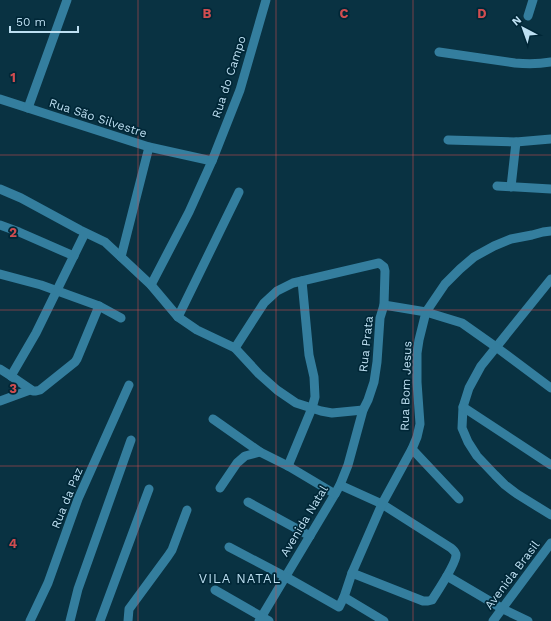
<svg xmlns="http://www.w3.org/2000/svg" width="551" height="621" font-family="'Work Sans',sans-serif">
	<style>
		.lines { fill: none; stroke-linecap: round; stroke-linejoin: round }
		.minor { stroke: #347e9e; stroke-width: 9 }
		.grid { fill: none; stroke: #d14d50; stroke-width: 1; stroke-opacity: 0.55 }
		.labels { text-anchor: middle; dominant-baseline: central; stroke-width: 3.5; stroke-linejoin: round; paint-order: stroke }
		.street-label { font-size: 12px; fill: #bddff1; stroke: #002737 }
		.neighbourhood-label { font-size: 13px; letter-spacing: 1px; fill: #bddff1; stroke: #002737 }
		.grid-label { font-size: 13px; text-anchor: middle; font-weight: bold; fill: #d14d50; stroke: #002737; stroke-width: 3.5; stroke-linejoin: round; paint-order: stroke }
	</style>
	<rect width="100%" height="100%" fill="#093242"/>
	<g class="lines">
		<g class="minor">
			<path d="M 528,16 L 533,0"/>
			<path d="M 439,52 L 515,63 C 527,64 539,64 551,62"/>
			<path d="M 0,99 L 149,147 L 212,161"/>
			<path d="M 28,108 L 67,0"/>
			<path d="M 448,140 L 516,142 L 551,139"/>
			<path d="M 497,186 L 551,189"/>
			<path d="M 511,187 L 516,142"/>
			<path d="M 0,189 L 21,198 L 80,230 L 105,242 L 151,285 L 178,317 L 197,330 L 235,348 L 259,374 L 277,390 L 296,403 L 321,411 L 332,413 L 363,410"/>
			<path d="M 0,225 L 19,232 L 74,256"/>
			<path d="M 121,257 L 149,147"/>
			<path d="M 0,274 L 41,285 L 99,306 L 121,318"/>
			<path d="M 551,279 L 481,366 L 469,388 L 463,407 L 462,428 L 468,442 L 477,456 L 495,475 L 505,485 L 517,494 L 551,515"/>
			<path d="M 151,285 L 189,212 L 212,161 L 240,90 L 266,0"/>
			<path d="M 384,305 L 426,312 L 462,323 L 496,347 L 551,388"/>
			<path d="M 178,317 L 239,192"/>
			<path d="M 235,348 L 264,303 L 277,291 L 293,283 L 379,263 L 384,267 L 385,271 L 384,305 L 380,318 L 377,362 L 374,382 L 368,400 L 363,410 L 348,465 L 340,485 L 335,494 L 259,621"/>
			<path d="M 0,369 L 11,376 L 33,391 L 36,391 L 40,390 L 75,362 L 77,359 L 99,306"/>
			<path d="M 11,376 L 36,333 L 85,233"/>
			<path d="M 0,401 L 30,390"/>
			<path d="M 463,407 L 551,465"/>
			<path d="M 213,419 L 260,452 L 288,466 L 335,494"/>
			<path d="M 412,449 L 459,499"/>
			<path d="M 288,466 L 312,408 L 315,397 L 314,377 L 309,355 L 302,281"/>
			<path d="M 340,485 L 382,504 L 451,548 C 453,550 456,552 456,555 C 456,564 437,592 432,600 L 428,601 L 423,601 L 352,573"/>
			<path d="M 220,488 L 237,463 L 245,456 L 260,452"/>
			<path d="M 248,502 L 310,536"/>
			<path d="M 229,547 L 286,577 L 339,607 L 344,597 L 352,573 L 382,504 L 412,449 L 417,437 L 420,424 L 417,382 L 417,353 L 419,340 L 426,312 L 445,284 L 460,269 L 474,257 L 494,246 L 511,239 L 532,235 L 543,232 L 551,231"/>
			<path d="M 447,576 L 503,609 L 528,621"/>
			<path d="M 215,590 L 269,621"/>
			<path d="M 344,597 L 384,621"/>
			<path d="M 30,621 L 48,583 L 78,499 L 129,385"/>
			<path d="M 70,621 L 78,589 L 131,440"/>
			<path d="M 100,621 L 149,489"/>
			<path d="M 128,621 L 129,609 L 168,556 L 172,550 L 187,510"/>
			<path d="M 493,621 L 551,543"/>
		</g>
	</g>
	<path class="grid" d="M 138,0 L 138,621M 276,0 L 276,621M 413,0 L 413,621M 0,155 L 551,155M 0,310 L 551,310M 0,466 L 551,466"/>
	<g class="labels">
		<g class="street-label">
			<text transform="translate(229 77) rotate(-72)">Rua do Campo</text>
			<text transform="translate(98 118) rotate(18)">Rua São Silvestre</text>
			<text transform="translate(366 344) rotate(-84)">Rua Prata</text>
			<text transform="translate(406 386) rotate(-88)">Rua Bom Jesus</text>
			<text transform="translate(67 498) rotate(-68)">Rua da Paz</text>
			<text transform="translate(304 521) rotate(-59)">Avenida Natal</text>
			<text transform="translate(512 575) rotate(-53)">Avenida Brasil</text>
		</g>
		<g class="neighbourhood-label">
			<text x="240" y="578">VILA NATAL</text>
		</g>
	</g>
	<g class="grid-label">
		<text x="207" y="18">B</text>
		<text x="344" y="18">C</text>
		<text x="482" y="18">D</text>
		<text x="13" y="82">1</text>
		<text x="13" y="237">2</text>
		<text x="13" y="393">3</text>
		<text x="13" y="548">4</text>
	</g>
	<g transform="translate(523 28) rotate(319)" stroke="#002737" stroke-width="3" paint-order="stroke">
	<path d="M0-3L7 15L0 10L-7 15Z" fill="#bddff1"/>
	<text y="-6" font-size="11" font-weight="bold" text-anchor="middle" fill="#bddff1">N</text>
	</g>
	<path d="M10 26v6h68v-6" fill="none" stroke="#bddff1" stroke-width="2"/>
	<text x="16" y="26" font-size="12" fill="#bddff1" stroke="#002737" stroke-width="3" paint-order="stroke">50 m</text>
</svg>
